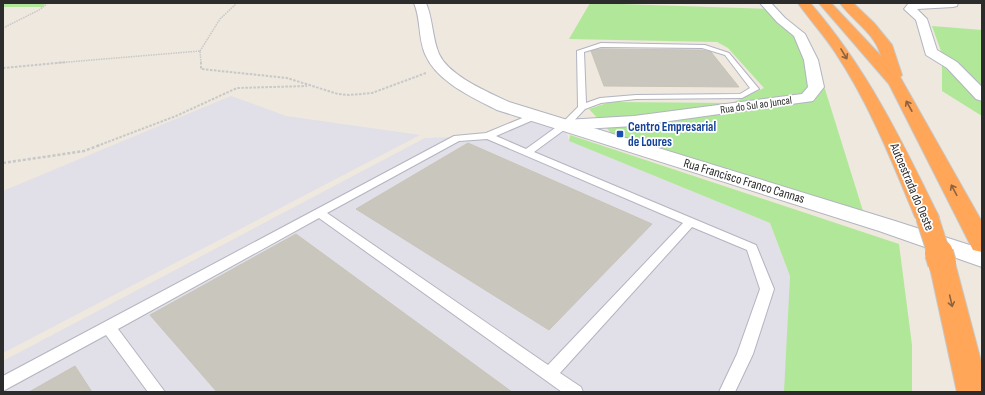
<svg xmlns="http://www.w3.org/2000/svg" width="985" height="395" font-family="'Sofia Sans Condensed',sans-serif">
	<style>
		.industrial { fill: #e1dfe7 }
		.green { fill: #b1e799 }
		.building { fill: #c9c6bd; stroke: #cac4b8 }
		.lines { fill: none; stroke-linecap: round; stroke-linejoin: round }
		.service-casing { stroke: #b2b4c0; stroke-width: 2 }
		.minor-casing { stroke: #b2b4c0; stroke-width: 2 }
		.tertiary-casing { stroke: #b2b4c0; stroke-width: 2 }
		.motorway-casing { stroke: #c8c8c8; stroke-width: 2 }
		.path-far2 { stroke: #c8c8c8; stroke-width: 1.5; stroke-dasharray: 1.5 1; stroke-linecap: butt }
		.path-far1 { stroke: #c8c8c8; stroke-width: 2; stroke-dasharray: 2.5 1.5; stroke-linecap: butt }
		.path { stroke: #c8c8c8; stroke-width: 2.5; stroke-dasharray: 3 2; stroke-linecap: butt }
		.service { fill: #fff; fill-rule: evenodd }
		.minor { fill: #fff; fill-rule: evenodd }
		.tertiary { fill: #fff; fill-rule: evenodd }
		.motorway { fill: #ffa659; fill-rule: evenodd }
		.motorway-bridge-far1-casing { stroke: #c8c8c8; stroke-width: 24; stroke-linecap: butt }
		.motorway-bridge-casing { stroke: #c8c8c8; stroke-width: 30; stroke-linecap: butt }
		.motorway-bridge-far1 { stroke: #ffa659; stroke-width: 22 }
		.motorway-bridge { stroke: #ffa659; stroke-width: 28 }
		.oneway { stroke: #8b6340 }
		.transit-dot { fill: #1a4fb4; stroke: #fff; stroke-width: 1.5 }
		.labels { text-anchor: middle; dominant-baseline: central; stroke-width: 3.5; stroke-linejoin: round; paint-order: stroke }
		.far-street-label { font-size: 11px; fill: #2c2c2c; stroke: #fff }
		.transit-label { font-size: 13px; font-weight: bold; fill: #164399; stroke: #fff; text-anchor: start }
		.street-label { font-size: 13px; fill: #2c2c2c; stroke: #fff }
	</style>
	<rect width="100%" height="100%" fill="#eee8de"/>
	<g class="industrial">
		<path d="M 231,96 L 286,116 L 420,135 L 3,353 L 3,191 Z"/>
		<path d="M 535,116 L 565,125 L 569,141 L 770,223 L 790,276 L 785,392 L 3,392 L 3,361 L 425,138 L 488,136 Z"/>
	</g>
	<g class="green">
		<path d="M 3,3 L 45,3 L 43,7 L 3,7 Z"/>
		<path d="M 590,3 L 769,9 L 807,39 L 824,86 L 863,211 L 611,133 L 589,109 L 610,102 L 732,103 L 764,88 L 728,48 L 717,42 L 569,39 Z"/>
		<path d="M 932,26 L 982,30 L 982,116 L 942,91 L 942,54 Z"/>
		<path d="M 570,135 L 899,244 L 912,345 L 912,392 L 784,392 L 790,276 L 770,223 L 569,141 Z"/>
	</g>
	<g class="building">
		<path d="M 600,49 L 702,50 L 711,52 L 739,87 L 604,86 L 591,51 Z"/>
		<path d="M 468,143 L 652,224 L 549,330 L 356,209 Z"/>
		<path d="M 296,234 L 512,392 L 217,392 L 150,315 Z"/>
		<path d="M 75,366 L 92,392 L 29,392 Z"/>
	</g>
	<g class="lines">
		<g class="service-casing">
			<path id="service" d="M 601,43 L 705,45 L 729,53 L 759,89 L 742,98 L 636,99 L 601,103 L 585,109 L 568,127 L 534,152 L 756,245 L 774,289 L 753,354 L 735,392 L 719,392 L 737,354 L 760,289 L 747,250 L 692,227 L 560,373 L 581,387 L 583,392 L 562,392 L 319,218 L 118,329 L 165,392 L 148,392 L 106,335 L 3,391 L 3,376 L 454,136 L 486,133 L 532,114 L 538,114 L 539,116 L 538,118 L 496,136 L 526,149 L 562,123 L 578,107 L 577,51 ZM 601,47 L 702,48 L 725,55 L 750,88 L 740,94 L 636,95 L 600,98 L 586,103 L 584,52 ZM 487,139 L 683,223 L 548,365 L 327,213 L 459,141 Z"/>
		</g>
		<g class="minor-casing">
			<g id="minor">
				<path d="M 760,3 L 771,3 L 785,18 L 805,34 L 818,60 L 824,87 L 813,101 L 634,126 L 565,130 L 559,129 L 556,125 L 559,121 L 565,120 L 634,116 L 802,94 L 808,87 L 804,60 L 794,36 L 777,22 Z"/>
				<path d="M 911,3 L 958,3 L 957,6 L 953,7 L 917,9 L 927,19 L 937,50 L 957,62 L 982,87 L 982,101 L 976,99 L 947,68 L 926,55 L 916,20 L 904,9 L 908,4 Z"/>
			</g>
		</g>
		<g class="tertiary-casing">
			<path id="tertiary" d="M 414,3 L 426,3 C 433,19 432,38 439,54 C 449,76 488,92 509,102 L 895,221 L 982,249 L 982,267 L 879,231 L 497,110 C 472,97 437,82 425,54 C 418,38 421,19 414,3 Z"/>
		</g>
		<g class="motorway-casing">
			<g id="motorway">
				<path d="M 798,3 L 810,3 C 866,67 902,141 939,217 L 935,222 L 927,224 L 919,222 L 915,217 C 892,161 869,103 835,52 C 824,35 810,20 798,3 Z"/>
				<path d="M 819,3 L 831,3 L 881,56 C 875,33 854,22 840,3 L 853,3 L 874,23 L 892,45 L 902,75 L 900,77 L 982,222 L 982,252 L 973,250 L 970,244 L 889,84 Z"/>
				<path d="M 942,254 L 951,257 L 955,263 L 982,365 L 982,392 L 957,392 L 929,263 L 933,257 Z"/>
			</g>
		</g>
		<g class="path-far2">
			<path d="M 3,28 L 39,10 L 48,3"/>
			<path d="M 200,51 L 220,19 L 237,3"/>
			<path d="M 56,63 L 200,51 L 201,63"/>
		</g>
		<g class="path-far1">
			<path d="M 201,62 L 201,69 L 287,78 L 338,94 L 349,95 L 372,93 L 426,73"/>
			<path d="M 3,68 L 67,62"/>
			<path d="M 97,146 L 176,116 L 237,88 L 307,86"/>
		</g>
		<path class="path" d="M 3,163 L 84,151 L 100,145"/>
		<use href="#service" class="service"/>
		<use href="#minor" class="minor"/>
		<use href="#tertiary" class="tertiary"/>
		<use href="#motorway" class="motorway"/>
		<g class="motorway-bridge-far1-casing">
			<path id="motorway-bridge-far1" d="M 927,217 L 939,254"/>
		</g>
		<g class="motorway-bridge-casing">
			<path id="motorway-bridge" d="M 939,253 L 942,263"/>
		</g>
		<use href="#motorway-bridge-far1" class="motorway-bridge-far1"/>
		<use href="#motorway-bridge" class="motorway-bridge"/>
	</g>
	<defs><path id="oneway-shaft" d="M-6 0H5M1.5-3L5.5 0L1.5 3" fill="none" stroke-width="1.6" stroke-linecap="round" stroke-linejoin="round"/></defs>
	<g class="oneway">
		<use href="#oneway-shaft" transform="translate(844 54) rotate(59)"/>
		<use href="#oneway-shaft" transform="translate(909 106) rotate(-119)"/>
		<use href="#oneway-shaft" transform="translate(954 190) rotate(-118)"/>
		<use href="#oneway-shaft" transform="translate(951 301) rotate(77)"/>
	</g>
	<rect class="transit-dot" x="616" y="130" width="8" height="8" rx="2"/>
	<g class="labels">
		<g class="far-street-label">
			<text transform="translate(756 105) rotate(-8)">Rua do Sul ao Juncal</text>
		</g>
		<g class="transit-label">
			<text x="628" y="127">Centro Empresarial<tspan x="628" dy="15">de Loures</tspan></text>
		</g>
		<g class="street-label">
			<text transform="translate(744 181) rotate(17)">Rua Francisco Franco Cannas</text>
			<text transform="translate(912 187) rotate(67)">Autoestrada do Oeste</text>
		</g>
	</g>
	<rect width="985" height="395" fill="none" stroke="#2c2c2c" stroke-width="8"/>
</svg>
